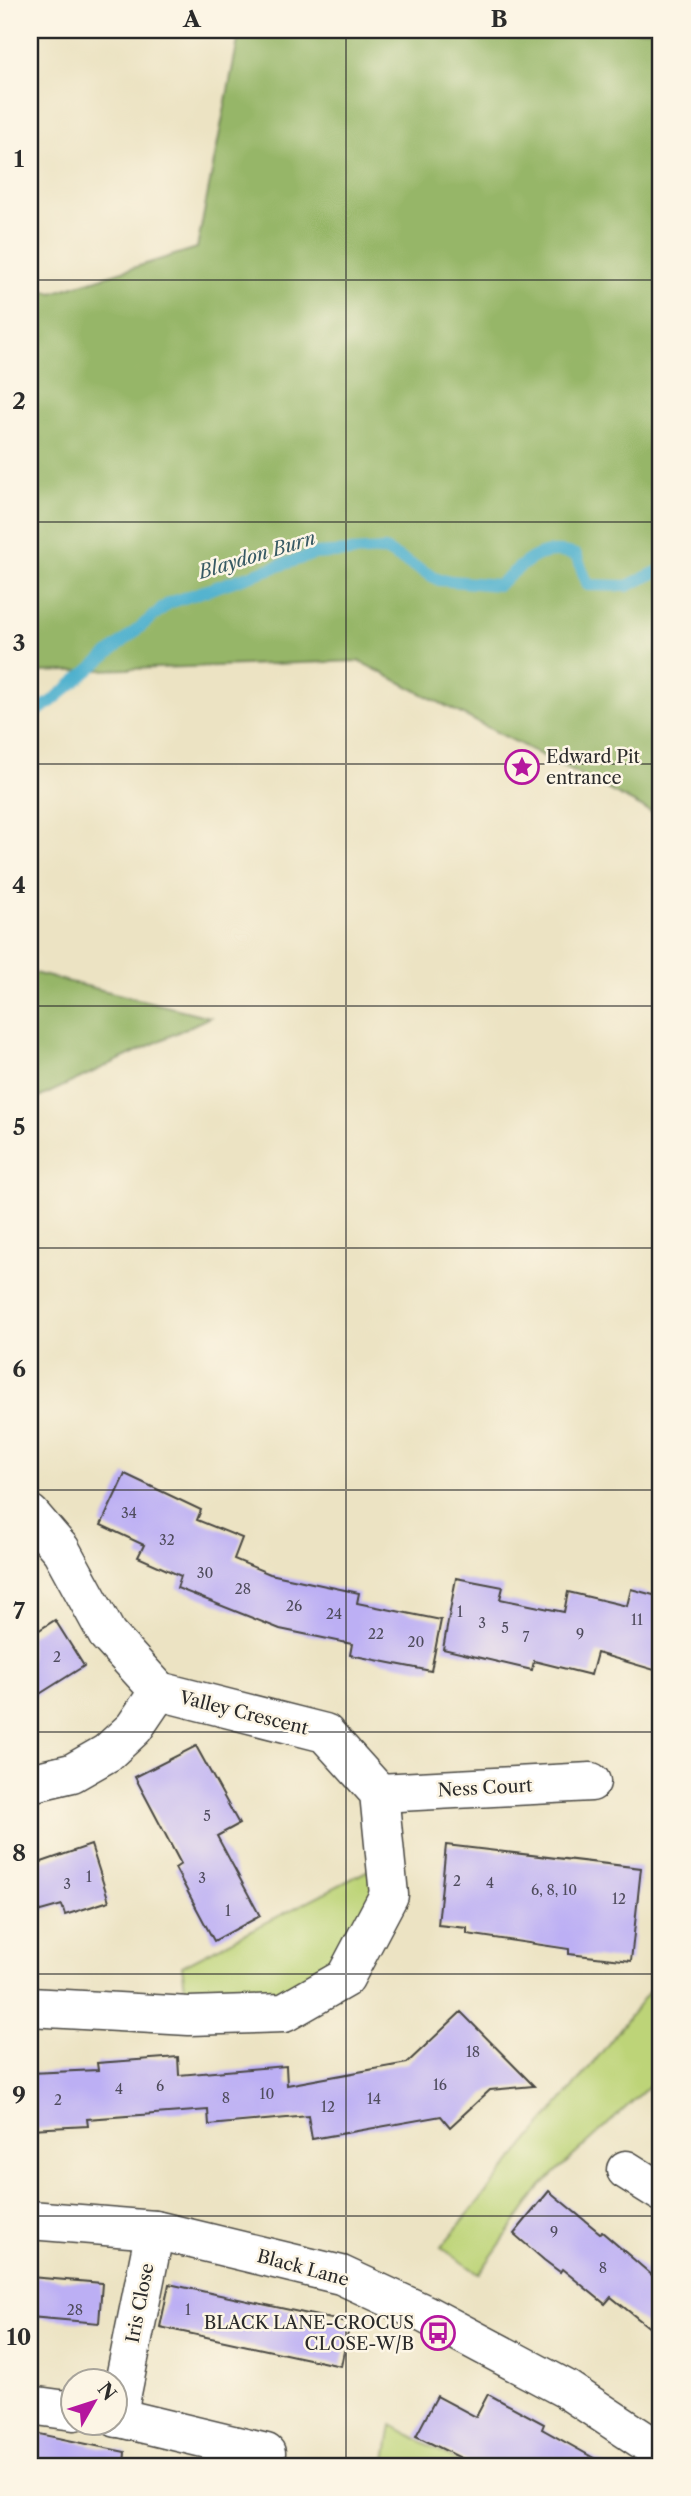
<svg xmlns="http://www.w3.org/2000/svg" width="691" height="2496" font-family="'Libre Caslon Text',serif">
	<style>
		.green { fill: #bdd478; stroke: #748052; stroke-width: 2 }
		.forest { fill: #96b668; stroke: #60704a; stroke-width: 2 }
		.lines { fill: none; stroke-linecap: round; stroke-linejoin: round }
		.stream { stroke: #4fb1ce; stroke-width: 12 }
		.building { fill: #bcaff4 }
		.minor-casing { stroke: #484742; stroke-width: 41 }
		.minor { stroke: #fff; stroke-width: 38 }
		.grid { fill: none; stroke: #2b2b2b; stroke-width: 2; stroke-opacity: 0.55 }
		.labels { text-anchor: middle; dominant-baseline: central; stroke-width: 5; stroke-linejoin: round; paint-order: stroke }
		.number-label { font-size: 14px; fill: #4f4c5d }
		.poi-label { font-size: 18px; fill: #2b2b2b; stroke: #fcf5e5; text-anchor: start }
		.street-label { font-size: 18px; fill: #2b2b2b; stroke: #fcf5e5 }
		.water-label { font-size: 19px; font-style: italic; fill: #385a64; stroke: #fcf5e5 }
		.neatline { fill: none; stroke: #2b2b2b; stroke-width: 2.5 }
		.grid-label { font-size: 23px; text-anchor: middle; font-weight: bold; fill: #2b2b2b }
	</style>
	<rect width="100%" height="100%" fill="#fcf5e5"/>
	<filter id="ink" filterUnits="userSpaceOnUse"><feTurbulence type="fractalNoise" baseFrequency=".0143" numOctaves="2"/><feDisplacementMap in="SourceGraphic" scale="14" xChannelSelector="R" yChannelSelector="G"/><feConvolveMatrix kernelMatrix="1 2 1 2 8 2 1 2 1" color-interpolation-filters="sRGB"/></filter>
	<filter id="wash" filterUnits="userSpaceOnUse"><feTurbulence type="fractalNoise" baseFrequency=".00686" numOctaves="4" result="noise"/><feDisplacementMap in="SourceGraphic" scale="28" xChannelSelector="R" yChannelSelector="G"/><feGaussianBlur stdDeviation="1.57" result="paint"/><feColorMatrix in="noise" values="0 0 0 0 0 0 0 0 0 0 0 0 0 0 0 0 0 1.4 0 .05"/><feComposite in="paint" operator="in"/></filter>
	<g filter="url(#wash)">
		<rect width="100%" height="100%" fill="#ece3c3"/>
		<g class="green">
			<path d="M 386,1861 L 345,1978 L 189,2016 L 182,1966 Z"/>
			<path d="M 661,1976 L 661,2075 L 541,2186 L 479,2274 L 441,2247 L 598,2057 Z"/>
			<path d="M 392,2425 L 466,2466 L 385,2466 Z"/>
		</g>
		<g class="forest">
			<path d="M 240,30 L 661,30 L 661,817 L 359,661 L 39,672 L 30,664 L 30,287 L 52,293 L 197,248 Z"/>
			<path d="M 30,972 L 210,1017 L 30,1102 Z"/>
		</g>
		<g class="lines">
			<path class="stream" d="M 30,716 L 52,701 L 169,603 L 314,554 L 385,550 L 439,580 L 498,585 C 526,563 538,544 576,555 L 588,585 L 627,586 L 661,570"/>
		</g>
		<g id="blocks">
			<g class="building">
				<path d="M 125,1474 L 201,1510 L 197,1520 L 242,1538 L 234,1559 L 270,1574 L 359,1593 L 357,1603 L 441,1620 L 431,1671 L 350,1655 L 352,1644 L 280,1629 L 177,1588 L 181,1576 L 138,1557 L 144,1545 L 101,1525 Z"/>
				<path d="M 456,1578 L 503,1587 L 500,1599 L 564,1612 L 568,1592 L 627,1606 L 631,1589 L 661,1597 L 661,1672 L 597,1653 L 591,1675 L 534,1661 L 532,1670 L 443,1649 Z"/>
				<path d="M 55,1620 L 84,1666 L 30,1700 L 30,1636 Z"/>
				<path d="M 196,1746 L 239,1824 L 217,1836 L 260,1916 L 214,1941 L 175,1868 L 181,1864 L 135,1777 Z"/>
				<path d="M 91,1845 L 109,1901 L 65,1915 L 62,1905 L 30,1914 L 30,1866 Z"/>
				<path d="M 446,1845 L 641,1868 L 631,1961 L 569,1954 L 569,1949 L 467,1934 L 467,1928 L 438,1925 Z"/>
				<path d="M 461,2012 L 534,2086 L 490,2090 L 450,2127 L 441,2116 L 312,2139 L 308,2116 L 209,2125 L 208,2110 L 87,2119 L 88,2126 L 30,2129 L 30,2073 L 98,2070 L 97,2063 L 178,2057 L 179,2075 L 286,2066 L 287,2085 L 407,2063 Z"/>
				<path d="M 549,2191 L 600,2233 L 602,2232 L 661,2283 L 661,2337 L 611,2297 L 605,2304 L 562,2269 L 560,2272 L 544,2260 L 514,2234 Z"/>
				<path d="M 30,2277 L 102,2283 L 99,2323 L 30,2317 Z"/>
				<path d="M 169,2284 L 350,2323 L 341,2366 L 160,2327 Z"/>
				<path d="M 488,2394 L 544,2424 L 542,2429 L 608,2466 L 477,2466 L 416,2436 L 437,2396 L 476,2417 Z"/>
				<path d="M 30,2432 L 125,2452 L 124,2466 L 30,2466 Z"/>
			</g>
		</g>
	</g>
	<g filter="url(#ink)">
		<use href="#blocks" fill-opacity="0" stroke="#484742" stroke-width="2"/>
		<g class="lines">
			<g class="minor-casing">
				<g id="minor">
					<path d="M 30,1514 L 61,1550 L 107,1634 L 159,1691 L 325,1733 L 379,1793 L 389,1895 L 345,1978 L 284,2013 L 189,2016 L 30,2007"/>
					<path d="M 30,1783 L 72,1773 L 107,1753 L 134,1728 L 159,1691"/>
					<path d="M 379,1793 L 591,1782"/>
					<path d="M 626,2170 L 661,2192"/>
					<path d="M 30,2220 L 155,2230 L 341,2275 L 425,2314 L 566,2389 L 661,2452"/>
					<path d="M 30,2405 L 74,2411"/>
					<path d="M 116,2417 L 266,2453"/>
					<path d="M 117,2418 L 155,2230"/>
				</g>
			</g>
			<use href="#minor" class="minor"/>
		</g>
	</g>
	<path class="grid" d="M 346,30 L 346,2466M 30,280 L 661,280M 30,522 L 661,522M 30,764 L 661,764M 30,1006 L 661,1006M 30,1248 L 661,1248M 30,1490 L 661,1490M 30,1732 L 661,1732M 30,1974 L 661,1974M 30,2216 L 661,2216"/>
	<defs>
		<g id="sight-ring" transform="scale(1.75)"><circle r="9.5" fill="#fcf5e5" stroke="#b5179e" stroke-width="1.5"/><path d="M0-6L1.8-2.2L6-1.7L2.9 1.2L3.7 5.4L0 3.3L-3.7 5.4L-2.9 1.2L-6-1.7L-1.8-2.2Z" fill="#b5179e"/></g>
		<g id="bus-ring" transform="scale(1.75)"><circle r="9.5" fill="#fcf5e5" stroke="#b5179e" stroke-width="1.5"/><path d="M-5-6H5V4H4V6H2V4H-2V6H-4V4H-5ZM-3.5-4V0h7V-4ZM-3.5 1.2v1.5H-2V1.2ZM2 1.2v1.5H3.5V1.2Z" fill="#b5179e"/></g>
	</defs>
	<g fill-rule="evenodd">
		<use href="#sight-ring" x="522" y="767"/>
		<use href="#bus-ring" x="438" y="2333"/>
	</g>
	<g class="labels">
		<g class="number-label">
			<text x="129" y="1513">34</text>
			<text x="167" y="1540">32</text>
			<text x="205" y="1573">30</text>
			<text x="243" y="1589">28</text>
			<text x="294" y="1606">26</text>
			<text x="460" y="1612">1</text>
			<text x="334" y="1614">24</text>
			<text x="637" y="1620">11</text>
			<text x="482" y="1623">3</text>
			<text x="505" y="1628">5</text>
			<text x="376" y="1634">22</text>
			<text x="580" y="1634">9</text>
			<text x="526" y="1637">7</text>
			<text x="416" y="1642">20</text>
			<text x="57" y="1657">2</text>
			<text x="207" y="1816">5</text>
			<text x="89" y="1877">1</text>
			<text x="202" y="1878">3</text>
			<text x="457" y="1881">2</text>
			<text x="490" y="1883">4</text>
			<text x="67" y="1884">3</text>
			<text x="554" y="1890">6, 8, 10</text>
			<text x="619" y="1899">12</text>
			<text x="228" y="1911">1</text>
			<text x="473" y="2052">18</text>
			<text x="440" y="2085">16</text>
			<text x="160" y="2086">6</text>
			<text x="119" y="2089">4</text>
			<text x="267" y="2094">10</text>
			<text x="226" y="2098">8</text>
			<text x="374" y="2099">14</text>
			<text x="58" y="2100">2</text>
			<text x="328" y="2107">12</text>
			<text x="554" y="2232">9</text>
			<text x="603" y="2268">8</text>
			<text x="75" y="2310">28</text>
			<text x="188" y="2310">1</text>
		</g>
		<g class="poi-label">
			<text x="546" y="757">Edward Pit<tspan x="546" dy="21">entrance</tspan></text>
			<text x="414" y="2323" text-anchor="end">BLACK LANE-CROCUS<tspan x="414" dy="21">CLOSE-W/B</tspan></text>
		</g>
		<g class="street-label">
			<text transform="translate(244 1713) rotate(14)">Valley Crescent</text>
			<text transform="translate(485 1788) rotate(-3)">Ness Court</text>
			<text transform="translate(303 2268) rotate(15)">Black Lane</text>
			<text transform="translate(140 2303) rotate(-79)">Iris Close</text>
		</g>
		<g class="water-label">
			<text transform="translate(257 555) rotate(-17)">Blaydon Burn</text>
		</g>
	</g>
	<rect width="691" height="2496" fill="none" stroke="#fcf5e5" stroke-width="77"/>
	<g transform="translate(94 2402) rotate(51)"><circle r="33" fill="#fcf5e5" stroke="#a8a49b" stroke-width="2"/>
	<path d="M0-5L12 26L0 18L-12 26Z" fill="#b5179e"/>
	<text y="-10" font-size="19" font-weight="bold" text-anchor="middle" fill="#2b2b2b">N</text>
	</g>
	<rect x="38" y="38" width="614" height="2420" class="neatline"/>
	<g class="grid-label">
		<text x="192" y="27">A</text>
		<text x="499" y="27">B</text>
		<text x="19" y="167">1</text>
		<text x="19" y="409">2</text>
		<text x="19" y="651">3</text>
		<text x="19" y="893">4</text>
		<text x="19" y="1135">5</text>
		<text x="19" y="1377">6</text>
		<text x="19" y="1619">7</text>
		<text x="19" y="1861">8</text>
		<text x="19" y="2103">9</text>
		<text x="19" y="2345">10</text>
	</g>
</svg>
